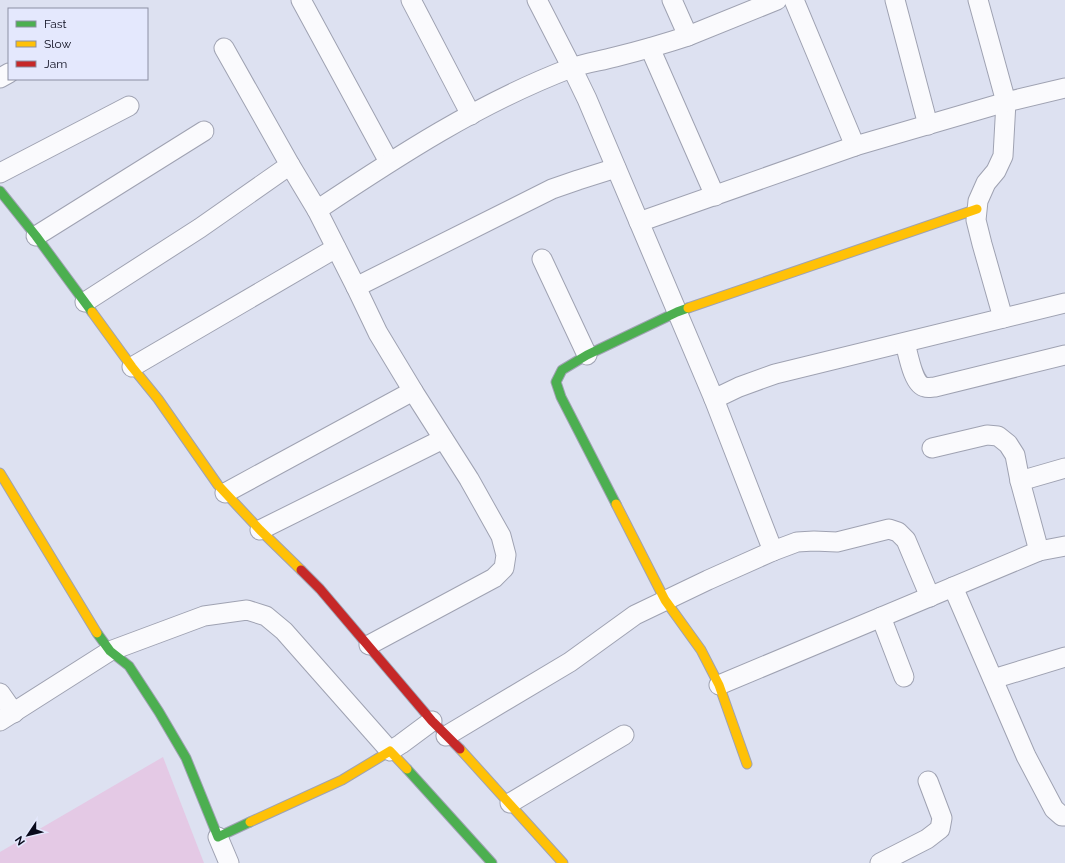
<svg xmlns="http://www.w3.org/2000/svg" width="1065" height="863" font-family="Raleway,sans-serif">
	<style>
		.green { fill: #e4c9e5 }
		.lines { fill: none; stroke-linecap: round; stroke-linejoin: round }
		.street-casing { stroke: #9fa2b2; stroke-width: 21 }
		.fast-casing { stroke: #9fa2b2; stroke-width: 11 }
		.slow-casing { stroke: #9fa2b2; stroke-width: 11 }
		.jam-casing { stroke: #9fa2b2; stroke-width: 11 }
		.street { stroke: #fafafd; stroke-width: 19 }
		.fast { stroke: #4caf50; stroke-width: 9 }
		.slow { stroke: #ffc107; stroke-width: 9 }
		.jam { stroke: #c62828; stroke-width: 9 }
	</style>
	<rect width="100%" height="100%" fill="#dde1f1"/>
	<path class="green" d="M 163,757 L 204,863 L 0,863 L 0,852 Z"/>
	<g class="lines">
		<g class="street-casing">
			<g id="street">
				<path d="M 301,0 L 389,162"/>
				<path d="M 411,0 L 471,115"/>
				<path d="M 537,0 L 572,68 L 587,99 L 714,399 L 739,387 L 775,374 L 1065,303"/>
				<path d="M 794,0 L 855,146"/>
				<path d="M 895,0 L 928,125"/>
				<path d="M 978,0 L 1006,102 L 1003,156 L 996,171 L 986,183 L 978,201 L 976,220 L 982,244 L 1003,318"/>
				<path d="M 688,36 L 777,0"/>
				<path d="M 650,48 L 715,196"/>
				<path d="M 0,78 L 9,73"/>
				<path d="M 290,165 L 317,210 C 398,156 479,103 571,68 C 585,63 600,61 615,57 C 639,51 664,44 688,36 L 672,0"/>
				<path d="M 0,173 L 129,106"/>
				<path d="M 317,210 L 356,287 L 378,333 L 413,391 L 469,479 L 501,536 L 506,555 L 504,568 L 494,578 L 369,645"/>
				<path d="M 639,222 L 855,146 L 1006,102 L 1065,88"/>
				<path d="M 36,236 L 204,131"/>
				<path d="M 542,259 L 587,355"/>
				<path d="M 356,287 L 552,189 L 578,180 L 616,168"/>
				<path d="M 85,302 L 200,228 L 290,165 L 224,48"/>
				<path d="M 905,343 C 908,353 913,385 925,387 C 928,388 932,387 935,387 L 1065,355"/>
				<path d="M 132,367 L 336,248"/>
				<path d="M 932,448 L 987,435 L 998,436 L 1008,444 L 1015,455 L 1020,481 L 1039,551"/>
				<path d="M 1020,481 L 1065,468"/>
				<path d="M 225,493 L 413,391"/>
				<path d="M 260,530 L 443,439"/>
				<path d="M 773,551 L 797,542 L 814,541 L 837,542 L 889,529 L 898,532 L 906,540 L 930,597"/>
				<path d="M 953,587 L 1026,756 L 1054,809 L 1062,816 L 1065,816"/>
				<path d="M 881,617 L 904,677"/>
				<path d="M 993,679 L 1065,657"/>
				<path d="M 719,685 L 1039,551 L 1065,546"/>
				<path d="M 0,693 L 14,713"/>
				<path d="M 0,721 L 110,651 L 204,616 L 247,610 L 266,616 L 284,631 L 390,751 L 401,744 L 432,721"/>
				<path d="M 446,736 L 570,662 L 635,615 L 708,580 L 773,551 L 714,399"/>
				<path d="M 510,803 L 624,735"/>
				<path d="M 218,837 L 229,863"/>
				<path d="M 880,863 L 927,839 L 940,829 L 942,818 L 928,781"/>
			</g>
		</g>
		<g class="fast-casing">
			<g id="fast">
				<path d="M 0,191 L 36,236 L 92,312"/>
				<path d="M 616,504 L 561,397 L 556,382 L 562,370 L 587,355 L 677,312 L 688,308"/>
				<path d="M 97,633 L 110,651 L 129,666 L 159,712 L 186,758 L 218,837 L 250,822"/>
				<path d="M 407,769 L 492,863"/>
			</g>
		</g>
		<g class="slow-casing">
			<g id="slow">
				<path d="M 688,308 L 977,209"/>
				<path d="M 92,312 L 132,367 L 158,399 L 218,485 L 260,530 L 301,570"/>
				<path d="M 0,473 L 97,633"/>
				<path d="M 616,504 L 665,600 L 701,650 L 719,685 L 747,764"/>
				<path d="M 460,749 L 563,863"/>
				<path d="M 250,822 L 342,780 L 390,751 L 407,769"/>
			</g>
		</g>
		<g class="jam-casing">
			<path id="jam" d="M 301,570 L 320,589 L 432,721 L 460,749"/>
		</g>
		<use href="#street" class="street"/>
		<use href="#fast" class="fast"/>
		<use href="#slow" class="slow"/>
		<use href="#jam" class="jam"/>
	</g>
	<rect x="8" y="8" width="140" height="72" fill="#e4e8fd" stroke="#8c8fa3"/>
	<rect x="16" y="21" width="20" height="6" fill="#4caf50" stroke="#8c8fa3"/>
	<text x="44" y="28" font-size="12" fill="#090a1b">Fast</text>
	<rect x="16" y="41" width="20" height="6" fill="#ffc107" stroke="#8c8fa3"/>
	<text x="44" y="48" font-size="12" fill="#090a1b">Slow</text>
	<rect x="16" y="61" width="20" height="6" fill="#c62828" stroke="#8c8fa3"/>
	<text x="44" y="68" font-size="12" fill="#090a1b">Jam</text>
	<g transform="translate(28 835) rotate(235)" stroke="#e4e8fd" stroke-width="3" paint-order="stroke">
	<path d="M0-3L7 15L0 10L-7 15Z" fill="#090a1b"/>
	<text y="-6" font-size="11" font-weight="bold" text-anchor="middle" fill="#090a1b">N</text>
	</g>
</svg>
